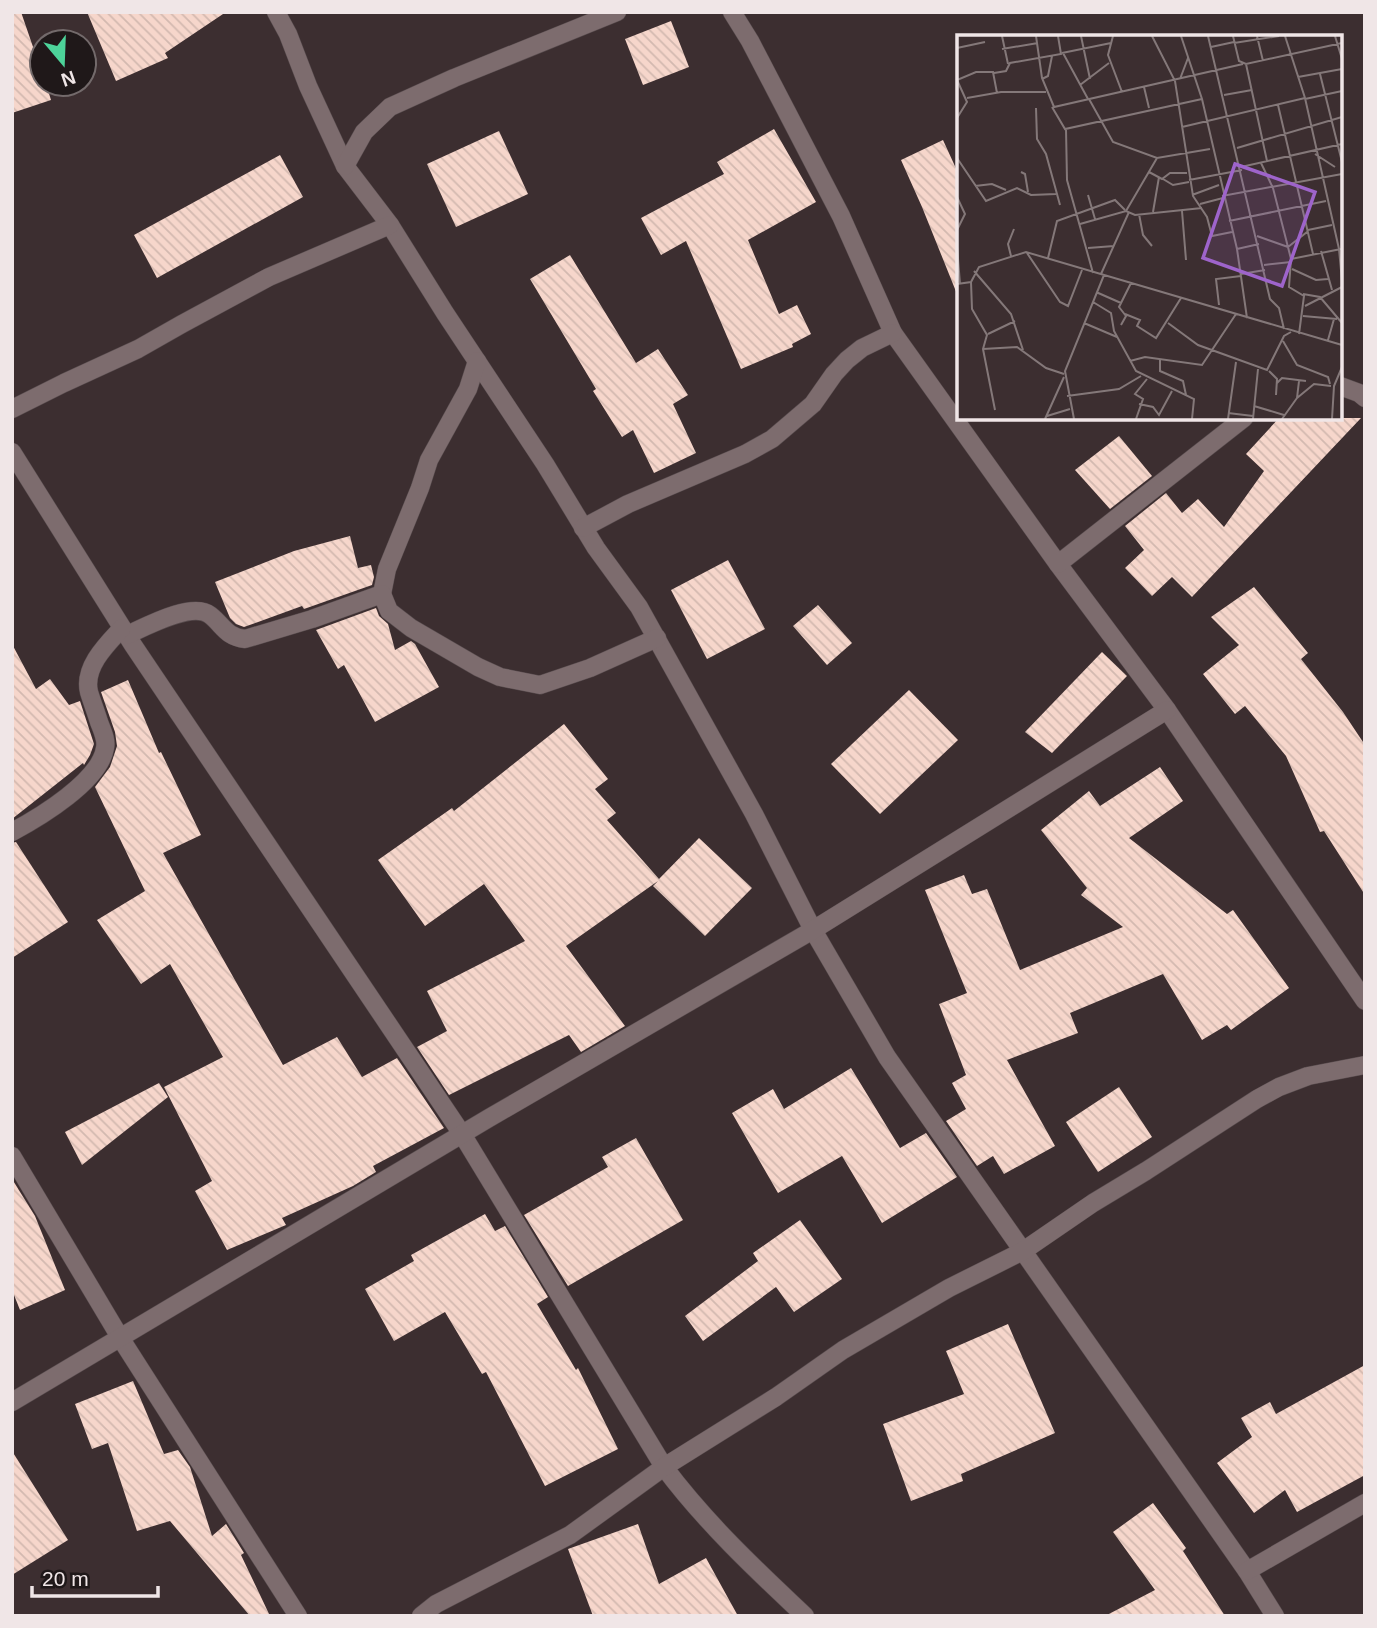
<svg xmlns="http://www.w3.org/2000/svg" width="1377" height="1628" font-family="Arial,sans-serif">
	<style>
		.building { fill: url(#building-back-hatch) }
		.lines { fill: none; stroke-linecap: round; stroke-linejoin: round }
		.minor-casing { stroke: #584c4e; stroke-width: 19 }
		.minor { stroke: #7d6c6e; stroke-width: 18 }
		.inset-road { fill: none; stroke: #847879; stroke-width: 2 }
		.view { fill: #9e64cb; fill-opacity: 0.15; stroke: #9e64cb; stroke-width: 3.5 }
		.inset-edge { fill: none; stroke: #f0e6e7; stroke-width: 3.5 }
	</style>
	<defs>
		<pattern id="building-back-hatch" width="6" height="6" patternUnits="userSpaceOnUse" patternTransform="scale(1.75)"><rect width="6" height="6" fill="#f6d6cb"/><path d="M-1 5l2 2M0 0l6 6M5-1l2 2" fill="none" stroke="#d3b9b0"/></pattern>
	</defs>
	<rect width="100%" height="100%" fill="#3c2e30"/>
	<g class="building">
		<path d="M 12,12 L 21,12 L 42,73 L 42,84 L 46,84 L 51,100 L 12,113 Z"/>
		<path d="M 87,12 L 226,12 L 165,53 L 168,58 L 116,81 Z"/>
		<path d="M 671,21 L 689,67 L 643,85 L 625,39 Z"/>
		<path d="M 774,129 L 816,202 L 748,240 L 779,314 L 797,305 L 811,334 L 792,344 L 793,347 L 741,369 L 686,241 L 661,255 L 641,218 L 724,174 L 717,162 Z"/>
		<path d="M 499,131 L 528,194 L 456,227 L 427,164 Z"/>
		<path d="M 943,140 L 959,175 L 959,294 L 957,294 L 922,207 L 901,160 Z"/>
		<path d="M 280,155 L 303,197 L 157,278 L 134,235 Z"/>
		<path d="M 570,255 L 636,363 L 658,349 L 688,395 L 673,404 L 696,453 L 654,473 L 633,430 L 622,437 L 593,391 L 596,389 L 530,279 Z"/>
		<path d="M 1279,418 L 1361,418 L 1192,597 L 1172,577 L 1152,596 L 1125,568 L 1144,550 L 1125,526 L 1166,493 L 1182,513 L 1198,499 L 1224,527 L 1264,471 L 1246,454 Z"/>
		<path d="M 1119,436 L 1152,476 L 1110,509 L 1075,470 Z"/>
		<path d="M 350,536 L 358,568 L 371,565 L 374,577 L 372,585 L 304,609 L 302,606 L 244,627 L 236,624 L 230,618 L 215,582 L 294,551 Z"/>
		<path d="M 728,560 L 765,629 L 707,659 L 671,590 Z"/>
		<path d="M 1254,587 L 1308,653 L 1301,659 L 1343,712 L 1365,745 L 1365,895 L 1324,831 L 1320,832 L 1286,756 L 1245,706 L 1235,714 L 1203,674 L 1239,645 L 1211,617 Z"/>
		<path d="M 818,605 L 852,643 L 827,665 L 793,626 Z"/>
		<path d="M 376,608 L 379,616 L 388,624 L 395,650 L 411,641 L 415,644 L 439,687 L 375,722 L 344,665 L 338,669 L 316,630 Z"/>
		<path d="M 12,644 L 36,689 L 50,679 L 69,705 L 80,701 L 94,744 L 90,755 L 84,765 L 83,763 L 12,819 Z"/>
		<path d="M 1102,652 L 1127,676 L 1052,753 L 1025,732 Z"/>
		<path d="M 128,680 L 159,753 L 161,752 L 201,835 L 163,853 L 283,1065 L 337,1037 L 362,1077 L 397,1058 L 444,1128 L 373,1166 L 376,1172 L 353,1186 L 282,1218 L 286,1225 L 227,1250 L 195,1191 L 212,1181 L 164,1087 L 223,1057 L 170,964 L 141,984 L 97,920 L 145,891 L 95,787 L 110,767 L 117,746 L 115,732 L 101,692 Z"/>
		<path d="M 909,690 L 958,740 L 880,814 L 831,764 Z"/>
		<path d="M 564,724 L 608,779 L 595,789 L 616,813 L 607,820 L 659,879 L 699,838 L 752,888 L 705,936 L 653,886 L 658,881 L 566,946 L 625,1026 L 581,1052 L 569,1035 L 449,1095 L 417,1047 L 447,1031 L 427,991 L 525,941 L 484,884 L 425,926 L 378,860 L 452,808 L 454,811 Z"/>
		<path d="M 1160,767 L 1183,801 L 1129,838 L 1227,914 L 1233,910 L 1289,988 L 1231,1030 L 1227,1025 L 1202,1040 L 1163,974 L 1070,1013 L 1078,1033 L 1007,1060 L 1055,1146 L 1004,1174 L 993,1156 L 977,1166 L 946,1121 L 966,1109 L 952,1083 L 966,1075 L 939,1004 L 967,993 L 925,890 L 964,875 L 972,894 L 987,889 L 1020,970 L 1123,927 L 1081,895 L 1087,888 L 1041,830 L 1089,791 L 1100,806 Z"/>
		<path d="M 16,842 L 68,922 L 12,958 L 12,843 Z"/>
		<path d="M 851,1068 L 900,1148 L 926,1133 L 957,1177 L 882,1223 L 842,1156 L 778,1193 L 732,1113 L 773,1089 L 784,1109 Z"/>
		<path d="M 159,1083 L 168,1097 L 82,1165 L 65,1132 Z"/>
		<path d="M 1119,1087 L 1152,1137 L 1098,1172 L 1066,1122 Z"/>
		<path d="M 636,1138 L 683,1220 L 568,1286 L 524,1215 L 608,1167 L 602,1157 Z"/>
		<path d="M 12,1179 L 35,1216 L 65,1290 L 20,1310 L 12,1290 Z"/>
		<path d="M 485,1214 L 495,1231 L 505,1226 L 548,1297 L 537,1304 L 576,1370 L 578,1368 L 618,1449 L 545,1486 L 486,1372 L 482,1374 L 445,1312 L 394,1341 L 365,1289 L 414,1261 L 411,1255 Z"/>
		<path d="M 800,1220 L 842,1279 L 794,1312 L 776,1287 L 703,1341 L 685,1316 L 758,1261 L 753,1253 Z"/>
		<path d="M 1008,1324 L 1055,1433 L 961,1474 L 963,1481 L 911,1501 L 883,1424 L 964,1394 L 946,1351 Z"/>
		<path d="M 1365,1365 L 1365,1475 L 1297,1512 L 1285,1490 L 1254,1513 L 1217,1463 L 1252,1437 L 1241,1418 L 1270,1402 L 1276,1414 Z"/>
		<path d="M 133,1381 L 164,1454 L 178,1450 L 190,1467 L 212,1536 L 226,1524 L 244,1553 L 241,1555 L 270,1616 L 250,1616 L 170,1521 L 137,1531 L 108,1443 L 92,1449 L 75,1404 Z"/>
		<path d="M 12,1451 L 68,1540 L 12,1575 Z"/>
		<path d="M 1153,1503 L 1186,1548 L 1183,1551 L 1225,1616 L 1105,1616 L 1155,1590 L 1113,1532 Z"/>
		<path d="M 638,1524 L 659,1584 L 706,1558 L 738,1616 L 593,1616 L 568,1549 Z"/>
	</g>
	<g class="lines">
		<g class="minor-casing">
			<g id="minor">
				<path d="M 276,12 L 288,34 L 308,86 L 345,166 L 390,225 L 445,313 L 545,464 L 596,548 L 639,607 L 754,814 L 813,930 L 887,1057 L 1247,1571 L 1275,1616"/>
				<path d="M 732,12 L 750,41 L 841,216 L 893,333 L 1058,564 L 1167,710 L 1365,1001"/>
				<path d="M 345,166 L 364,132 L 390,107 L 454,78 L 617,12"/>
				<path d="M 1340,386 L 1359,393 L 1365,398"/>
				<path d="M 12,409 L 64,383 L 138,349 L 182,324 L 269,277 L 390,225"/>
				<path d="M 12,452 L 133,645 L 462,1134 L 664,1467 C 705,1522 755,1569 805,1616"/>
				<path d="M 583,528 L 628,504 L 745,454 L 772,439 L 813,404 L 834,374 L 847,360 L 862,348 L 893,333"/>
				<path d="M 1058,564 L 1244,418"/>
				<path d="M 382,594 L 387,569 L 420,488 L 429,460 L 468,389 L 477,361"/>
				<path d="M 127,635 C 145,627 192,601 210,615 C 223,625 226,637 245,639 L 312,619 L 382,594 L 389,611 L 411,628 L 478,667 L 500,677 L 540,685 L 590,668 L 657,638"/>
				<path d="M 12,832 C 40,817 100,781 105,748 C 107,740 102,730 99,722 C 96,712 92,702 89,692 C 83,667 107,644 122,628"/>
				<path d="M 12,1156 L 121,1339 L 298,1616"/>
				<path d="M 12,1402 L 489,1118 L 813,930 L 1167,710"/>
				<path d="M 1247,1571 L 1365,1503"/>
				<path d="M 421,1616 L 436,1604 L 570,1535 L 664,1467 L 776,1397 L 843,1350 L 949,1288 L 1023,1251 L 1093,1203 L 1146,1171 L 1257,1099 L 1279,1087 L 1308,1076 L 1365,1065"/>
			</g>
		</g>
		<use href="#minor" class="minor"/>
	</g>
	<g transform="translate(957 35)">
		<rect width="385" height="385" fill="#3c2e30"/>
		<path class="inset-road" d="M 45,1 L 51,29M 79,1 L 85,43 L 97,72 L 286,29M 124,1 L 133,44M 156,1 L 151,20 L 165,57M 195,1 L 218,46 L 236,161 L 250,182 L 255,201 L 275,197M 224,1 L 245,64 L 280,214 L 290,283M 251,1 L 313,264 L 322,273 L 327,294M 276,1 L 282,26 L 289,29 L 385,8M 300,1 L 306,26M 328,1 L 348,63 L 382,214 L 385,246M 378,1 L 385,24M 277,8 L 322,1M 254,12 L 277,7M 0,13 L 28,7M 45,14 L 81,8M 105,18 L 154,8M 106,18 L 131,64M 289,29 L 310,126M 37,38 L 49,36 L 53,28 L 104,19 L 101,1M 363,39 L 385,127M 341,42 L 385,34M 85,44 L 91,41 L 95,21M 223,44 L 231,23M 123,50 L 152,28M 187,52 L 192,73M 267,60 L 295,55M 10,63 L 44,57 L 89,57M 132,64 L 156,107 L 200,123 L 253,114M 348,64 L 385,56M 321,70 L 356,219M 95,72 L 108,94 L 245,64M 79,73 L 80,104 L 89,119 L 103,170M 0,83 L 10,67 L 0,45 L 19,37 L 36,37 L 40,58M 225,92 L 348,63M 109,94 L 110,145 L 136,238M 280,113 L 385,82M 358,119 L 378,132M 0,123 L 29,166 L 60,153 L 74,160 L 99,159M 304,128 L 316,153 L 334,224 L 332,252 L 347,261 L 342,299M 284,132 L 385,109M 64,137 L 68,139 L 71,157M 192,137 L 205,144 L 213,138 L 230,138M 206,144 L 216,150 L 232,147M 232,145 L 285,135M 18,151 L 35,149 L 49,155M 131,160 L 138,184M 235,160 L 262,150M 265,161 L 385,139M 0,162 L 8,179 L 0,195M 243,169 L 266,163M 169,176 L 200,123M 225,176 L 229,225M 196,177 L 202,142M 182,179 L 186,200 L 195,211M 272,186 L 369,166M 123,189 L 169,176 L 178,180 L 245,173M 351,195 L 375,190M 300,201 L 331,212M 0,211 L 3,249M 331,212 L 350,197M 131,213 L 157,211M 280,214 L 302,209M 364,216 L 375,255M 70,218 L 103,267 L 111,271 L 125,235M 54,221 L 51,209 L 57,194M 91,223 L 100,186 L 158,165 L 168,175M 334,224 L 384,214M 307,230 L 334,227M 335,234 L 359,245 L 371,244M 17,236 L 54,279 L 66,315M 144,239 L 172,177M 284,239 L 308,235M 14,247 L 15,274 L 30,300 L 26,314 L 38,375M 0,249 L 14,247 L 22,232 L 69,217 L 385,310M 139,257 L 164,268M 346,259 L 363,262 L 385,288M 136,267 L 154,278 L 157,296 L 179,336 L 237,364 L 235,384M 262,270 L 259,244 L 284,241M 348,271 L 385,252M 168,279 L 183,285 L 180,291 L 199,303 L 224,263M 346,281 L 380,284M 127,288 L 160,302M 211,288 L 241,310 L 310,335 L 327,301 L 334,297M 164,290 L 169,281 L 162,272 L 174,248M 31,299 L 58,286M 371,305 L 377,284M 326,306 L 340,330 L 371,342 L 373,349M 26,314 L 60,312 L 89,333 L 107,339M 203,325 L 203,336 L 226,346 L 229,360M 173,326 L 188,322 L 245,330 L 279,279M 312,336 L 320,344 L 319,360M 320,348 L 325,343 L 349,346M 110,361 L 162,354 L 184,341M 340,363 L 357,349 L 374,351M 182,369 L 196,372 L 202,380 L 215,356M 297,371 L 327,380M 271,378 L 296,381M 90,381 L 113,374M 88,384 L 107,342M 117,384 L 108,336 L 147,240M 179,384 L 186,364 L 178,359 L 190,344M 271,384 L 279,327M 296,384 L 301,334M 325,384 L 340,363 L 342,346M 375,384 L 377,351 L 385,332"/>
		<path class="view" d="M 278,129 L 358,157 L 325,251 L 246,223 Z"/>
		<rect width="385" height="385" class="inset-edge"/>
	</g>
	<rect width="1377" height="1628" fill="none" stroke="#f0e6e7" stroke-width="28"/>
	<g transform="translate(63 63) rotate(161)"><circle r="33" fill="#1f1819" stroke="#736a6b" stroke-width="2"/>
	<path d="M0-5L12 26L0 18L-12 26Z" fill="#4dd39a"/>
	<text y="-10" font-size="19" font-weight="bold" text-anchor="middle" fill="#f0e6e7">N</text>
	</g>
	<path d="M32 1586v10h126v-10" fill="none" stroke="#f0e6e7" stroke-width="3.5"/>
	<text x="42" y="1586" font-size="21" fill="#f0e6e7" stroke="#1f1819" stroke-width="5" paint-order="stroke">20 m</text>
</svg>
